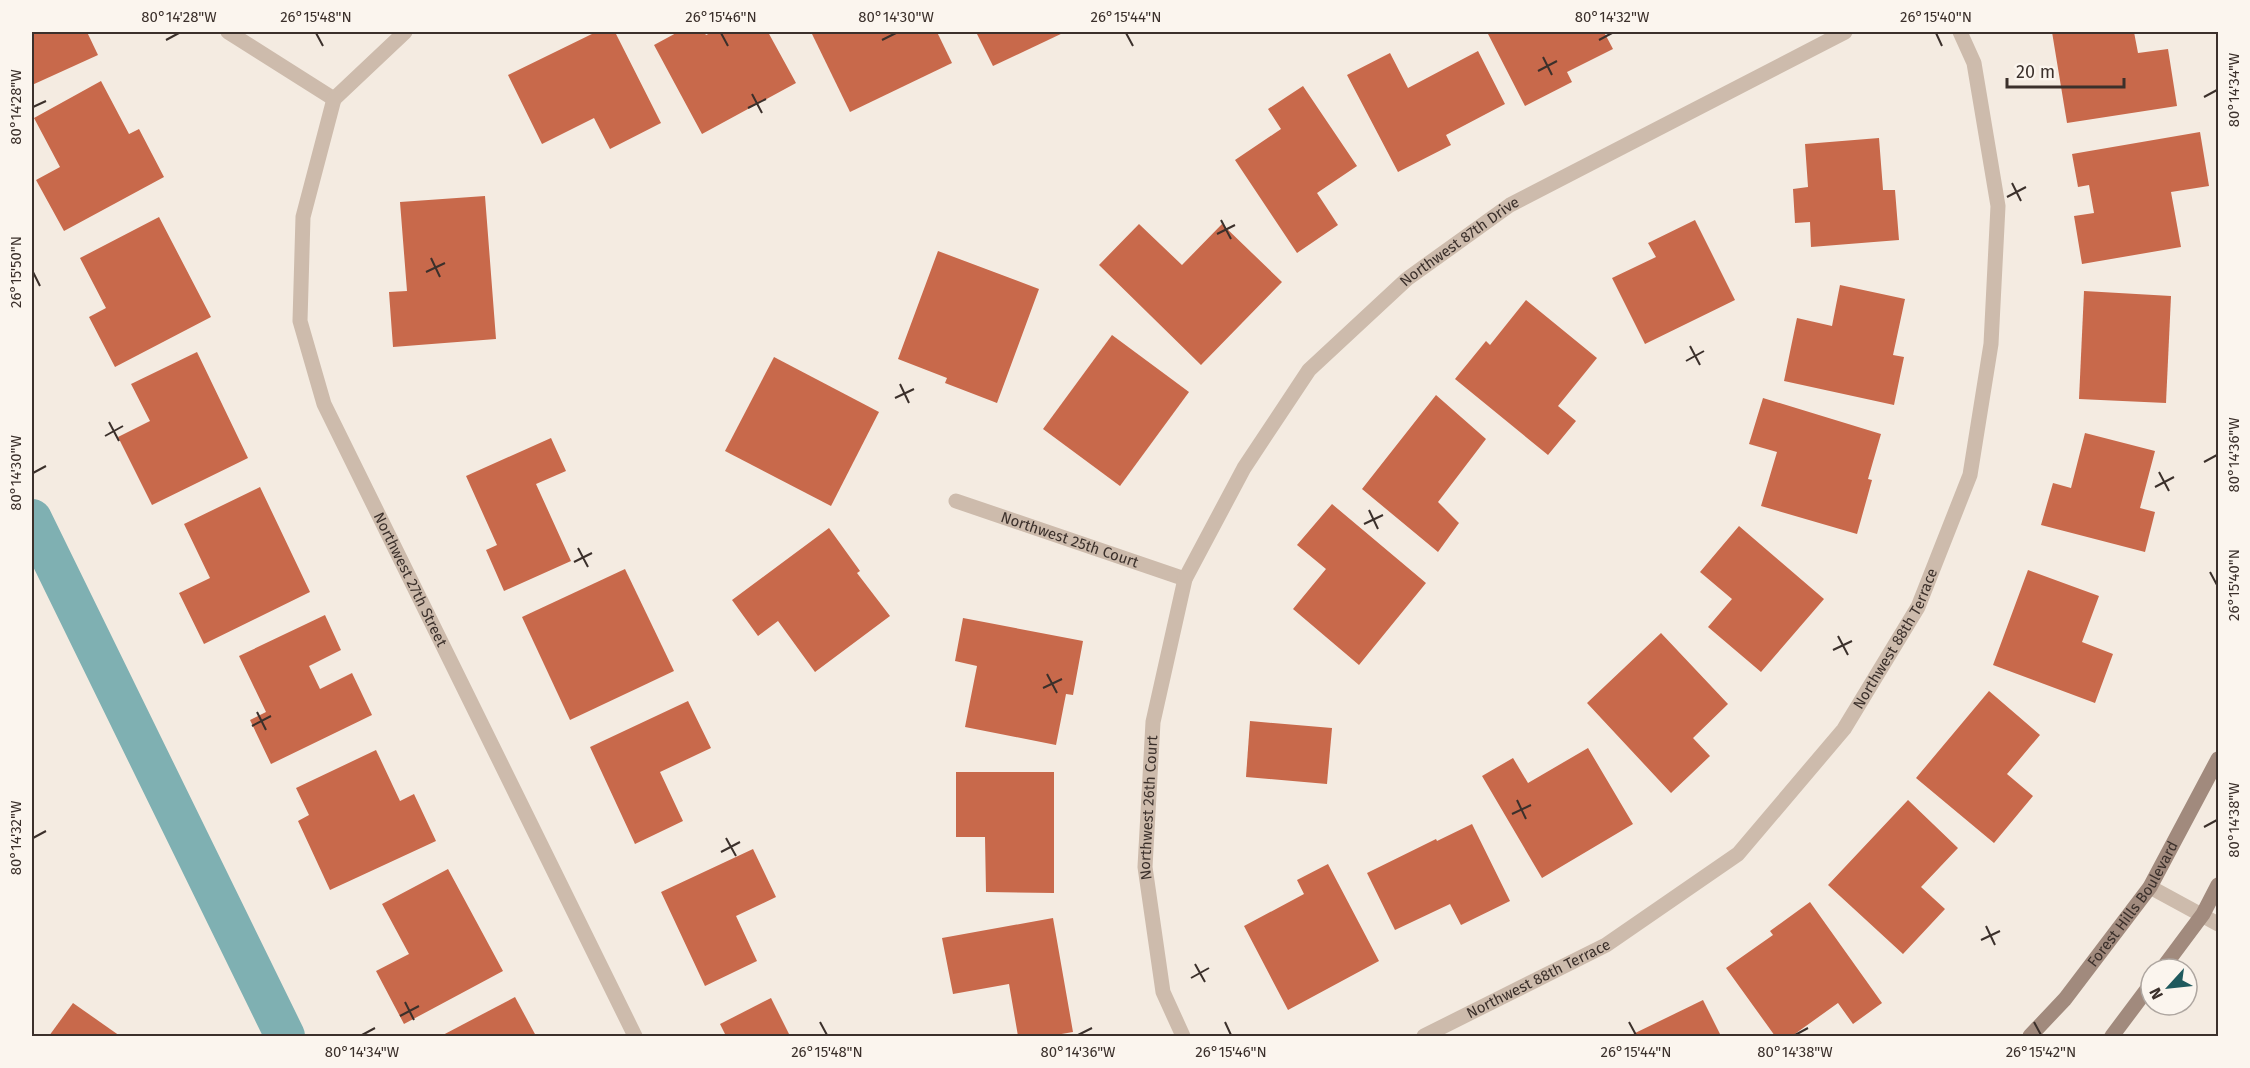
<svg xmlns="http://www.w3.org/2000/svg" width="2250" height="1068" font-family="'Fira Sans',sans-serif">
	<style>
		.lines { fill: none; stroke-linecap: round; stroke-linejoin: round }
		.canal { stroke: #7fb0b2; stroke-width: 40 }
		.building { fill: #c8694b }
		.street { stroke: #cdbbac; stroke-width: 15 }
		.secondary { stroke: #a18a7d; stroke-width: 15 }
		.ticks { fill: none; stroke: #3b302b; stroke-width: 2 }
		.labels { text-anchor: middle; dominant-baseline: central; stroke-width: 5; stroke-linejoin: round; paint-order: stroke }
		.street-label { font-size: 15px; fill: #3b302b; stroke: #fbf5ee }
		.neatline { fill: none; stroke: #3b302b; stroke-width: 2 }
		.ticks-label { font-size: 15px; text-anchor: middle; fill: #3b302b }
	</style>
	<rect width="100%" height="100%" fill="#f4ebe1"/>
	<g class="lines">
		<path class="canal" d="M 32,519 L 285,1036"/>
	</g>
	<g class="building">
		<path d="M 32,32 L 87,32 L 98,55 L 32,85 Z"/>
		<path d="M 596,32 L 615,32 L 661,123 L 610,149 L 594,118 L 542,144 L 508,75 Z"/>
		<path d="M 678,32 L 704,32 L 706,35 L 713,32 L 768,32 L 796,83 L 702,134 L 654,45 Z"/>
		<path d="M 817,32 L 937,32 L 952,63 L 850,112 L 812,34 Z"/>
		<path d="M 976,32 L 1065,32 L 993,66 Z"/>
		<path d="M 1487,32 L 1604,32 L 1613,49 L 1567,72 L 1572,82 L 1525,106 Z"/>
		<path d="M 2052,32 L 2134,32 L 2138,53 L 2168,49 L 2177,106 L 2067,123 Z"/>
		<path d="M 1478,51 L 1505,104 L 1446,135 L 1451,145 L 1398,172 L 1347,75 L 1390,53 L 1408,88 Z"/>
		<path d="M 101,81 L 129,134 L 139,129 L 164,177 L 64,231 L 36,180 L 60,167 L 34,118 Z"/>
		<path d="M 1303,86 L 1357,166 L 1317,193 L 1338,225 L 1297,253 L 1235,160 L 1281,129 L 1268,109 Z"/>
		<path d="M 2200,132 L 2209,186 L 2171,192 L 2181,247 L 2082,264 L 2074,216 L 2094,213 L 2089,185 L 2078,187 L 2072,154 Z"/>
		<path d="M 1879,138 L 1883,190 L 1895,190 L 1899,240 L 1811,247 L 1810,222 L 1795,223 L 1793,189 L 1808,187 L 1805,144 Z"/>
		<path d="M 485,196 L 496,339 L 393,347 L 389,292 L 407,291 L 400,202 Z"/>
		<path d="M 159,217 L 211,317 L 115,367 L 89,317 L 106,308 L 80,258 Z"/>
		<path d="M 1695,220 L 1735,300 L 1645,344 L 1612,278 L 1656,257 L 1648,243 Z"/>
		<path d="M 1139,224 L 1182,265 L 1222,224 L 1282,282 L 1201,365 L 1099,265 Z"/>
		<path d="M 938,251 L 1039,289 L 997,403 L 945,383 L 947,378 L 898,359 Z"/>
		<path d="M 1840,285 L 1905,299 L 1893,355 L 1904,357 L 1894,405 L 1784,381 L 1797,318 L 1832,326 Z"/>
		<path d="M 2084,291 L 2171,296 L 2166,403 L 2079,399 Z"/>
		<path d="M 1526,300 L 1597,358 L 1558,406 L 1576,421 L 1548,455 L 1455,379 L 1486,341 L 1490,345 Z"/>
		<path d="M 1112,335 L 1189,392 L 1120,486 L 1043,429 Z"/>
		<path d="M 197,352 L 248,458 L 152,505 L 118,437 L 150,421 L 131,384 Z"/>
		<path d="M 774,357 L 879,412 L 831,506 L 725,451 Z"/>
		<path d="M 1436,395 L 1486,439 L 1438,502 L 1459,523 L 1438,552 L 1362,489 Z"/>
		<path d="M 1763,398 L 1881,434 L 1868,479 L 1872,480 L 1857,534 L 1761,506 L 1777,452 L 1749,444 Z"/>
		<path d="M 2085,433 L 2155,451 L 2140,508 L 2155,512 L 2145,552 L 2041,525 L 2053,483 L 2071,488 Z"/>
		<path d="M 551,438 L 566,471 L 536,484 L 571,561 L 504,591 L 486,550 L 497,545 L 466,476 Z"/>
		<path d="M 260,487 L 310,592 L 204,644 L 179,593 L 210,578 L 184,524 Z"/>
		<path d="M 1332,504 L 1426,583 L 1359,665 L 1293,609 L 1326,569 L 1297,545 Z"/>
		<path d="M 1739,526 L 1824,599 L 1761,672 L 1708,627 L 1732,599 L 1700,572 Z"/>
		<path d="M 829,528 L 860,571 L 857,573 L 890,616 L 815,672 L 778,621 L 758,636 L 732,600 Z"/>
		<path d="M 625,569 L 674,671 L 570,720 L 522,617 Z"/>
		<path d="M 2028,570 L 2099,596 L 2082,642 L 2113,654 L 2095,703 L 1993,665 Z"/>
		<path d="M 325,615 L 341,650 L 309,666 L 320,689 L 352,673 L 372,715 L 271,764 L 250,720 L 266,712 L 239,656 Z"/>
		<path d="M 963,618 L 1083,641 L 1073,695 L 1066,694 L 1056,745 L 965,727 L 977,666 L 955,661 Z"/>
		<path d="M 1661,633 L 1728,704 L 1693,738 L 1710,756 L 1671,793 L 1587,703 Z"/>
		<path d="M 1989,691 L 2040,735 L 2007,774 L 2033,796 L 1994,843 L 1916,778 Z"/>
		<path d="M 688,701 L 711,748 L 660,772 L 683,821 L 635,844 L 590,747 Z"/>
		<path d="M 1250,721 L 1332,728 L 1327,784 L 1246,777 Z"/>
		<path d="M 1588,748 L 1633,824 L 1542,878 L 1482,776 L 1513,758 L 1528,783 Z"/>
		<path d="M 376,750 L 400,801 L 414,794 L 436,841 L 330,890 L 298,821 L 309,815 L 296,788 Z"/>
		<path d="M 956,772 L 1054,772 L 1054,893 L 986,892 L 985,837 L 956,837 Z"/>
		<path d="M 1908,800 L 1958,848 L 1921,887 L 1945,909 L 1903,954 L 1828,885 Z"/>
		<path d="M 1472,824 L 1510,901 L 1461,925 L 1450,904 L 1395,930 L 1367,873 L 1436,839 L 1437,841 Z"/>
		<path d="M 753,849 L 776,897 L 736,916 L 757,961 L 705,986 L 661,892 Z"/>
		<path d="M 1328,864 L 1379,961 L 1288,1010 L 1244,926 L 1304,894 L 1297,880 Z"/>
		<path d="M 448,869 L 503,971 L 404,1024 L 376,971 L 409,954 L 382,904 Z"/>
		<path d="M 1810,902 L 1882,1003 L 1853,1024 L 1838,1003 L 1792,1036 L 1775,1036 L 1726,968 L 1773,935 L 1770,931 Z"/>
		<path d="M 1053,918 L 1073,1032 L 1050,1036 L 1018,1036 L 1009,984 L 953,994 L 942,938 Z"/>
		<path d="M 515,997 L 536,1036 L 441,1036 Z"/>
		<path d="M 771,998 L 790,1036 L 726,1036 L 720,1024 Z"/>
		<path d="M 1703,1000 L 1721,1036 L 1629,1036 Z"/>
		<path d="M 73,1003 L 120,1036 L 49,1036 Z"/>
	</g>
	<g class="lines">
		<g class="street">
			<path d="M 228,32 L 334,99"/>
			<path id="s1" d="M 334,99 L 303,217 L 300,321 L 324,404 L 635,1036"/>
			<path d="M 334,99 L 405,32"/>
			<path id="s2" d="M 956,501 L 1185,579"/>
			<path d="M 2150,887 L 2218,924"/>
			<path id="s3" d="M 1183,1036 L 1163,992 L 1145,867 L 1153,722 L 1185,579 L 1244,468 L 1309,370 L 1407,279 L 1510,205 L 1845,32"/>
			<path id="s4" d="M 1424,1036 L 1606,945 L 1738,854 L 1844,729 L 1918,607 L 1970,475 L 1991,344 L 1998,206 L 1974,63 L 1960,32"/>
		</g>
		<g class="secondary">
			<path d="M 2162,969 L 2203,914 L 2218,885"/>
			<path id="s5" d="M 2030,1036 L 2065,999 L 2150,887 L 2218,759"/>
			<path d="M 2112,1036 L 2151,984"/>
		</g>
	</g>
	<path class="ticks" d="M 316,33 L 323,46M 721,33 L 728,46M 1126,33 L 1133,46M 1936,33 L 1942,46M 166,40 L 179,33M 882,40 L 896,33M 1599,40 L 1612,33M 1543,57 L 1552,75M 1538,71 L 1557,61M 752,94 L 762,113M 2204,97 L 2217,90M 33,107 L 46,101M 748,108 L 766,99M 2012,183 L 2021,201M 2007,197 L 2026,187M 1221,220 L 1231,239M 1217,234 L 1235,225M 431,258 L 440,277M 33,272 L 40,286M 426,272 L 445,263M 1690,346 L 1700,365M 1686,361 L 1704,351M 900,384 L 909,403M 895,398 L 914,389M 109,422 L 119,441M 105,436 L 123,426M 2204,462 L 2217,455M 2159,472 L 2169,491M 33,473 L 46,466M 2155,487 L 2174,477M 1369,510 L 1378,529M 1364,524 L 1383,515M 578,548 L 588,567M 574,562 L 592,553M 2210,572 L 2217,585M 1838,636 L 1848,655M 1833,650 L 1852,641M 1047,674 L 1057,693M 1043,688 L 1062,679M 257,712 L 266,730M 252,726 L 271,716M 1517,800 L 1526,819M 1512,814 L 1531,805M 2204,827 L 2217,820M 33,838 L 46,831M 726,838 L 736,856M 721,852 L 740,842M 1986,926 L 1995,945M 1981,940 L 2000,931M 1195,964 L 1205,982M 1191,978 L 1209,968M 405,1002 L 414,1020M 400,1016 L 419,1006M 820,1022 L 827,1035M 1225,1022 L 1231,1035M 1629,1022 L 1636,1035M 2034,1022 L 2041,1035M 362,1035 L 375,1028M 1078,1035 L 1092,1028M 1795,1035 L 1808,1028"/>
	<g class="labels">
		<g class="street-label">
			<text stroke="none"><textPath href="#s3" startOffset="908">Northwest 87th Drive</textPath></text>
			<text stroke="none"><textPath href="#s2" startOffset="120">Northwest 25th Court</textPath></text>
			<text stroke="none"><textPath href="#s1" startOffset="508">Northwest 27th Street</textPath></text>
			<text stroke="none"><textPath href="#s4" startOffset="632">Northwest 88th Terrace</textPath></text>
			<text stroke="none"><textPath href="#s3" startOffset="234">Northwest 26th Court</textPath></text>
			<text stroke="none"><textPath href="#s5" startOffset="168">Forest Hills Boulevard</textPath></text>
			<text stroke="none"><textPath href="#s4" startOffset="128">Northwest 88th Terrace</textPath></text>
		</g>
	</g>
	<rect width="2250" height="1068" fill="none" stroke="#fbf5ee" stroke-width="66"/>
	<g transform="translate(2169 987) rotate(243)"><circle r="28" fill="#fbf5ee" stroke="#aea6a0" stroke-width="1.5"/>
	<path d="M0-4.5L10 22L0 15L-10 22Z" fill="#1f5a5e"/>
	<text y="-9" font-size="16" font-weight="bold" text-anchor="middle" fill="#3b302b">N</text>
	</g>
	<path d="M2007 78v9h117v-9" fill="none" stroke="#3b302b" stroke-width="3"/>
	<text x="2016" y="78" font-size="18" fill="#3b302b" stroke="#fbf5ee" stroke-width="4.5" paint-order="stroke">20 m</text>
	<rect x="33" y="33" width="2184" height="1002" class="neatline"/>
	<g class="ticks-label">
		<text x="179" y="22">80°14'28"W</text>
		<text x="316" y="22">26°15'48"N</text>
		<text x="721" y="22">26°15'46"N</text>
		<text x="896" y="22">80°14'30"W</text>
		<text x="1126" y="22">26°15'44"N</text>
		<text x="1612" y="22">80°14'32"W</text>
		<text x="1936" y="22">26°15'40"N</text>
		<text transform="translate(2234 90) rotate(-90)" y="5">80°14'34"W</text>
		<text transform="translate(16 107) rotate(-90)" y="5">80°14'28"W</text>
		<text transform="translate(16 272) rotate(-90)" y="5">26°15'50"N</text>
		<text transform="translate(2234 455) rotate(-90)" y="5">80°14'36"W</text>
		<text transform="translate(16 473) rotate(-90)" y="5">80°14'30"W</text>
		<text transform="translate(2234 585) rotate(-90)" y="5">26°15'40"N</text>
		<text transform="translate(2234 820) rotate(-90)" y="5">80°14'38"W</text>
		<text transform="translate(16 838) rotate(-90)" y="5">80°14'32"W</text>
		<text x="362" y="1057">80°14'34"W</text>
		<text x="827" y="1057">26°15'48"N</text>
		<text x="1078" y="1057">80°14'36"W</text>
		<text x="1231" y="1057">26°15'46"N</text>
		<text x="1636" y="1057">26°15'44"N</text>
		<text x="1795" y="1057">80°14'38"W</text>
		<text x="2041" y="1057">26°15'42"N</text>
	</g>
</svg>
